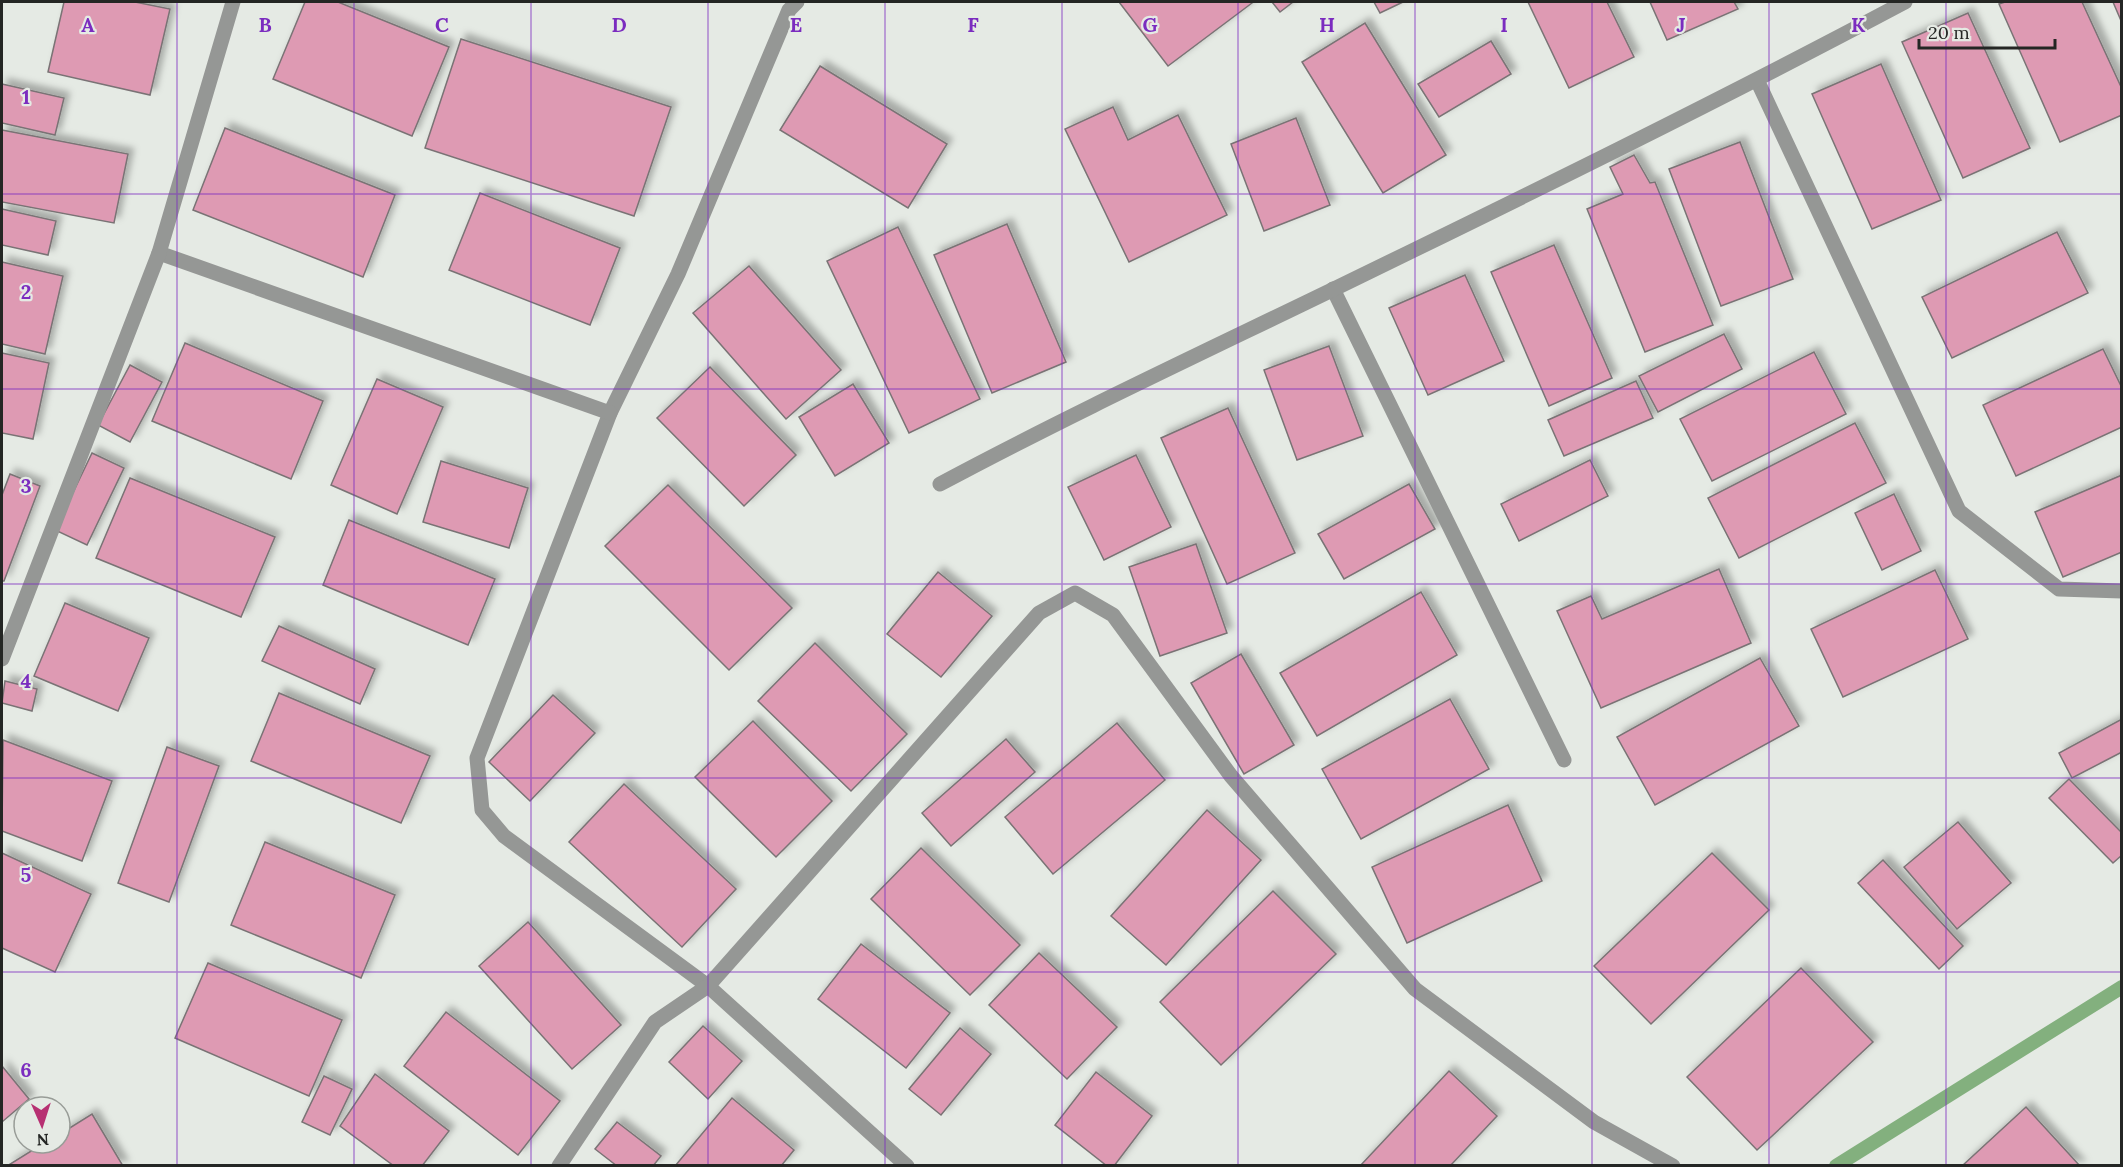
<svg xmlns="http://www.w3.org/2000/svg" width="2123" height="1167" font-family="Lora,serif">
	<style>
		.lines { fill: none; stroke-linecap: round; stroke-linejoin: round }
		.stream { stroke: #83b07e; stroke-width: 14 }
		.building { fill: #de9ab3; stroke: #7a7375; stroke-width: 1.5; filter: url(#shadow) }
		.street { stroke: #959795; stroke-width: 15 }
		.grid { fill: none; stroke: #7b2cbf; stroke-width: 1.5; stroke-opacity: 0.55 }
		.grid-label { font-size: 20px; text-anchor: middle; font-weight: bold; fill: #7b2cbf; stroke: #e5eae4; stroke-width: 4.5; stroke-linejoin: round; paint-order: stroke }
	</style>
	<defs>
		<filter id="shadow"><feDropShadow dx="5.5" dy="-5.5" stdDeviation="3" flood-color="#0004"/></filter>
	</defs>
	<rect width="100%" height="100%" fill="#e5eae4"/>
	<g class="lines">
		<path class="stream" d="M 1836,1166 L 2122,987"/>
	</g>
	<g class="building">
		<path d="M 64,2 L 135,2 L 170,9 L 150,95 L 48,72 Z"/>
		<path d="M 305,2 L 338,2 L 449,47 L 412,136 L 273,79 Z"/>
		<path d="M 1119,2 L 1251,2 L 1252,3 L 1168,66 Z"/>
		<path d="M 1272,2 L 1293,2 L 1280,12 Z"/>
		<path d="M 1374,2 L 1403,2 L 1380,13 Z"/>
		<path d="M 1528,2 L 1607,2 L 1634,57 L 1569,88 Z"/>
		<path d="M 1650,2 L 1734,2 L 1738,9 L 1667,40 Z"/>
		<path d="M 2005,2 L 2082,2 L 2122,89 L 2122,115 L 2060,142 L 1999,4 Z"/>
		<path d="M 2113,2 L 2122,2 L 2122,23 Z"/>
		<path d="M 1968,13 L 2030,148 L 1963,178 L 1902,42 Z"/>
		<path d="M 1365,23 L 1446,155 L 1383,193 L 1302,62 Z"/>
		<path d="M 461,39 L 671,107 L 634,216 L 425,148 Z"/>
		<path d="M 1491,41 L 1511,74 L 1439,117 L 1418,84 Z"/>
		<path d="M 1881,64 L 1941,200 L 1872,229 L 1812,94 Z"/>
		<path d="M 820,66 L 947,144 L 908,208 L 780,130 Z"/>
		<path d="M 2,84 L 64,98 L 55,135 L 2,123 Z"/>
		<path d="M 1113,107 L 1128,140 L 1178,115 L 1227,215 L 1129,262 L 1065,129 Z"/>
		<path d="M 1296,118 L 1330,205 L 1264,231 L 1231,144 Z"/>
		<path d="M 225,128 L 395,195 L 363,277 L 193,210 Z"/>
		<path d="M 2,130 L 128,154 L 114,223 L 2,202 Z"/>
		<path d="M 1740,142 L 1793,279 L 1721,306 L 1669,169 Z"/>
		<path d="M 1634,155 L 1650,183 L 1655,182 L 1713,325 L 1645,352 L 1587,209 L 1623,194 L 1610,167 Z"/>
		<path d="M 480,193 L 620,248 L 590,325 L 449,270 Z"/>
		<path d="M 2,209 L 56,221 L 48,255 L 2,245 Z"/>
		<path d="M 1007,224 L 1066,362 L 992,393 L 934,255 Z"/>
		<path d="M 898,227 L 980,399 L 909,433 L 827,261 Z"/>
		<path d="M 2057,232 L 2088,293 L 1952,358 L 1922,297 Z"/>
		<path d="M 1554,245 L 1612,378 L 1549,406 L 1491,272 Z"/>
		<path d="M 2,262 L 63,276 L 45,354 L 2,344 Z"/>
		<path d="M 749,266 L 841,370 L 786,419 L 693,313 Z"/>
		<path d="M 1465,275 L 1504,361 L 1428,395 L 1389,308 Z"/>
		<path d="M 1724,334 L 1742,369 L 1658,412 L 1639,376 Z"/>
		<path d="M 185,343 L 323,401 L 291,479 L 152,421 Z"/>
		<path d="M 1329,346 L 1363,436 L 1297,460 L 1264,370 Z"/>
		<path d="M 2103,349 L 2122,388 L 2122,427 L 2016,476 L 1983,405 Z"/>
		<path d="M 1814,352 L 1846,414 L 1712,481 L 1680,419 Z"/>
		<path d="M 2,353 L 49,363 L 33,439 L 2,433 Z"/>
		<path d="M 130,365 L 162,382 L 130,442 L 98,425 Z"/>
		<path d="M 710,367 L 796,455 L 744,506 L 657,418 Z"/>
		<path d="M 377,379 L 443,407 L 397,514 L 331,485 Z"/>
		<path d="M 1636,381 L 1653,418 L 1564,456 L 1548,420 Z"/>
		<path d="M 853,384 L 889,443 L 835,476 L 799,417 Z"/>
		<path d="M 1228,408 L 1295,553 L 1227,584 L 1161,438 Z"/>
		<path d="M 1855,423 L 1886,483 L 1739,558 L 1708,498 Z"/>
		<path d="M 92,453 L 124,468 L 87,545 L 55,530 Z"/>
		<path d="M 1136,455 L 1171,527 L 1104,560 L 1068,487 Z"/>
		<path d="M 1590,460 L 1608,496 L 1519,541 L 1501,504 Z"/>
		<path d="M 441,461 L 528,488 L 509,548 L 423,522 Z"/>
		<path d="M 10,474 L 40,486 L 4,581 L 2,581 L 2,495 Z"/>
		<path d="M 2122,475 L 2122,552 L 2063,577 L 2035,512 Z"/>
		<path d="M 130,478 L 275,537 L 241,617 L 96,558 Z"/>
		<path d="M 1409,484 L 1435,529 L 1344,579 L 1318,534 Z"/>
		<path d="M 668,485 L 792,608 L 729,670 L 605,546 Z"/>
		<path d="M 1894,494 L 1921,551 L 1882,570 L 1855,513 Z"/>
		<path d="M 349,520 L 495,579 L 468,645 L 323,585 Z"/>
		<path d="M 1196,544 L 1227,633 L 1160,656 L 1129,567 Z"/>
		<path d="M 1719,569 L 1751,643 L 1601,708 L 1557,611 L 1591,596 L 1602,619 Z"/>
		<path d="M 1935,570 L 1968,639 L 1843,697 L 1811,629 Z"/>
		<path d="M 938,572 L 992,616 L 941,677 L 887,634 Z"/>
		<path d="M 1421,592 L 1457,655 L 1317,736 L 1280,673 Z"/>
		<path d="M 65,603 L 149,638 L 118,711 L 34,676 Z"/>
		<path d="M 279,626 L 375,669 L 360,704 L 262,661 Z"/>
		<path d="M 815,643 L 907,734 L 851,791 L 758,701 Z"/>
		<path d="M 1241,654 L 1294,745 L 1244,774 L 1191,683 Z"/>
		<path d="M 1760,658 L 1799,726 L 1655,805 L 1617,737 Z"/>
		<path d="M 5,681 L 37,689 L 32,711 L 2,703 Z"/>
		<path d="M 279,693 L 430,756 L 401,823 L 251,761 Z"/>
		<path d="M 553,695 L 595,733 L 530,801 L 489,762 Z"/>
		<path d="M 1450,699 L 1489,769 L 1361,839 L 1322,769 Z"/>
		<path d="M 2122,719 L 2122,752 L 2072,778 L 2059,753 Z"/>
		<path d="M 753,721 L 832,801 L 776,857 L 695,777 Z"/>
		<path d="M 1117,723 L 1165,780 L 1053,874 L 1005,817 Z"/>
		<path d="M 1006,739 L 1035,772 L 951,846 L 922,813 Z"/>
		<path d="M 3,740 L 112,781 L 82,861 L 2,831 Z"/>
		<path d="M 167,747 L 219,766 L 169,902 L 118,883 Z"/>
		<path d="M 2069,779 L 2122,833 L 2122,855 L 2113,863 L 2049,798 Z"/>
		<path d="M 624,784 L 736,889 L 682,947 L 569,842 Z"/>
		<path d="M 1508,805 L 1542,881 L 1407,943 L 1372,867 Z"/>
		<path d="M 1207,810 L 1261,860 L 1166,965 L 1111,916 Z"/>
		<path d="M 1958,822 L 2011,883 L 1957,929 L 1904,867 Z"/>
		<path d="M 265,842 L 395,895 L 361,978 L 231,925 Z"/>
		<path d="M 921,848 L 1020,945 L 970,995 L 871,899 Z"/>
		<path d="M 2,853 L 91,894 L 55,972 L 2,948 Z"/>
		<path d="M 1712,853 L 1769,910 L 1651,1024 L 1594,966 Z"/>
		<path d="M 1883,860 L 1963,946 L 1939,969 L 1858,883 Z"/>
		<path d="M 1273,891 L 1336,954 L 1221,1065 L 1160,1002 Z"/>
		<path d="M 528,922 L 621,1025 L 572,1069 L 479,966 Z"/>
		<path d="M 861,944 L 950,1013 L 906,1068 L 818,999 Z"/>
		<path d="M 1039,953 L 1117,1027 L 1067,1079 L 989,1005 Z"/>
		<path d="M 208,963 L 342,1020 L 309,1096 L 175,1038 Z"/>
		<path d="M 1801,968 L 1873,1042 L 1757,1150 L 1687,1077 Z"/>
		<path d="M 446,1012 L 560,1101 L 518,1155 L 404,1066 Z"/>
		<path d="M 703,1026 L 742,1061 L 708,1099 L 669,1062 Z"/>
		<path d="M 960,1028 L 991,1054 L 941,1115 L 909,1089 Z"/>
		<path d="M 2,1066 L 29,1099 L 2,1122 Z"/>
		<path d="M 1449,1071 L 1497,1116 L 1450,1166 L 1360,1166 Z"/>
		<path d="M 1096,1072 L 1152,1116 L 1114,1166 L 1107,1166 L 1055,1125 Z"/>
		<path d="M 375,1074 L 449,1131 L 422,1166 L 394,1166 L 340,1126 Z"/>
		<path d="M 324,1076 L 352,1089 L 330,1135 L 302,1122 Z"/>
		<path d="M 732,1098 L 794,1150 L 781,1166 L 675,1166 Z"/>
		<path d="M 2026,1107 L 2080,1166 L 1962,1166 Z"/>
		<path d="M 92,1114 L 123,1166 L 7,1166 L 44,1143 L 60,1143 L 60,1134 Z"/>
		<path d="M 617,1122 L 661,1156 L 653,1166 L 617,1166 L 595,1149 Z"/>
	</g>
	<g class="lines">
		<g class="street">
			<path d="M 797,2 L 789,10 L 678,274 L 610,413 L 477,758 L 482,810 L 504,836 L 708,986 L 907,1166"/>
			<path d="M 1757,80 L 1959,511 L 2059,589 L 2122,591"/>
			<path d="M 159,253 L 610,413"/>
			<path d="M 1333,289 L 1564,760"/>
			<path d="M 940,484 C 1069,415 1202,353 1334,289 C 1525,196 1717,102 1905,2"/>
			<path d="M 2,659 L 159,253 L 233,2"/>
			<path d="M 559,1166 L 655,1022 L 708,986 L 1039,613 L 1075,593 L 1113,615 L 1231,776 L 1415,989 L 1594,1122 L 1673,1166"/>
		</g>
	</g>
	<path class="grid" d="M 177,2 L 177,1166M 354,2 L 354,1166M 531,2 L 531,1166M 708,2 L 708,1166M 885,2 L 885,1166M 1062,2 L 1062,1166M 1238,2 L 1238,1166M 1415,2 L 1415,1166M 1592,2 L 1592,1166M 1769,2 L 1769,1166M 1946,2 L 1946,1166M 2,194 L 2122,194M 2,389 L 2122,389M 2,584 L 2122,584M 2,778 L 2122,778M 2,972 L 2122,972"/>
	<g class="grid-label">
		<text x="88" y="32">A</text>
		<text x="265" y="32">B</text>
		<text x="442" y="32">C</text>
		<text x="619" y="32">D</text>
		<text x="796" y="32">E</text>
		<text x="973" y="32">F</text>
		<text x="1150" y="32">G</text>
		<text x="1327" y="32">H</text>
		<text x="1504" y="32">I</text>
		<text x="1681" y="32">J</text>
		<text x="1858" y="32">K</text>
		<text x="26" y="104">1</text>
		<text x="26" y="299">2</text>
		<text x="26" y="493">3</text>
		<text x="26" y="688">4</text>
		<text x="26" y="882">5</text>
		<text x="26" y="1077">6</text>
	</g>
	<rect width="2123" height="1167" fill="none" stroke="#242624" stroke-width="6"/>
	<g transform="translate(42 1125) rotate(177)"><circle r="28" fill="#e5eae4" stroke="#989c97" stroke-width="1.5"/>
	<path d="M0-4.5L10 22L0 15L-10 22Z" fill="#b73072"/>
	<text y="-9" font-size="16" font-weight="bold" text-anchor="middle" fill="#242624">N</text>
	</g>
	<path d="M1919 39v9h136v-9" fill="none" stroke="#242624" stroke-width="3"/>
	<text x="1928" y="39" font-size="18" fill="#242624" stroke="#e5eae4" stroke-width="4.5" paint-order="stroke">20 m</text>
</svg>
